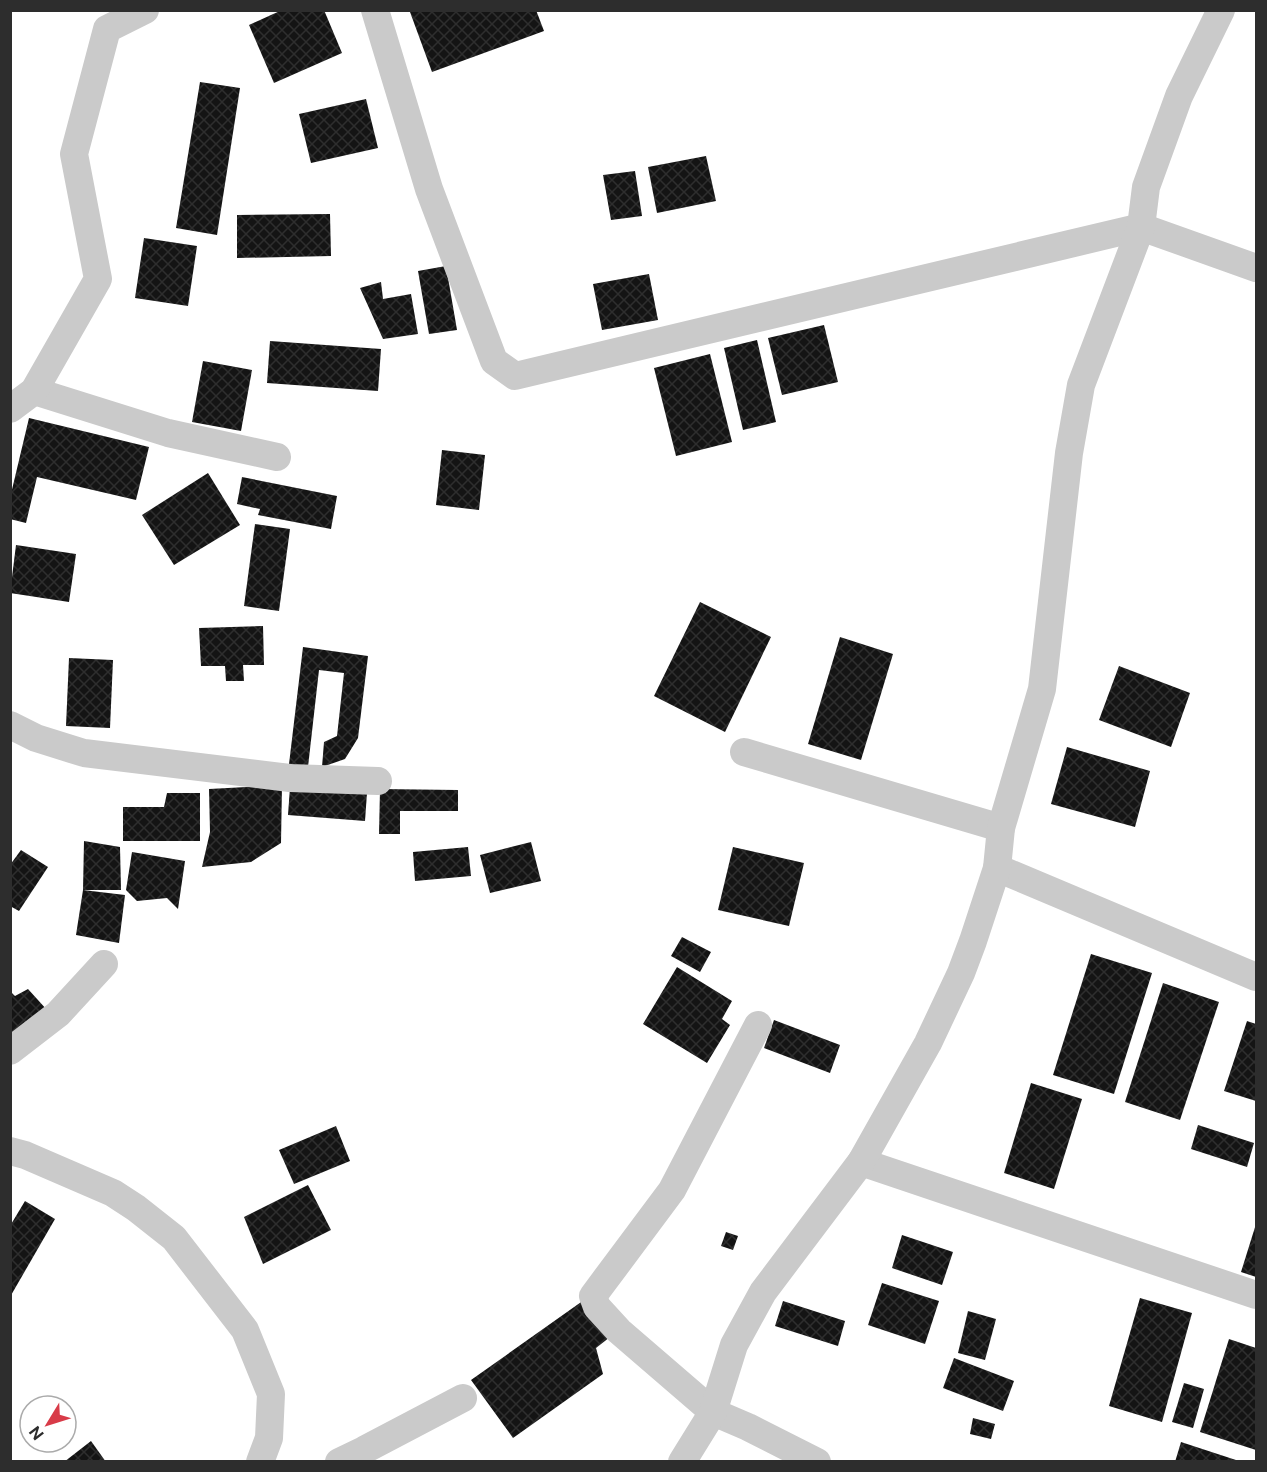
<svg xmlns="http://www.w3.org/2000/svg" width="1267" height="1472" font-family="'Public Sans',sans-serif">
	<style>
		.building { fill: url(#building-cross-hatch) }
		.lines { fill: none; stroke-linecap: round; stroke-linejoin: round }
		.minor { stroke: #cacaca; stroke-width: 28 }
	</style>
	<defs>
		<pattern id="building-cross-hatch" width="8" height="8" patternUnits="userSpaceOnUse" patternTransform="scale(1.5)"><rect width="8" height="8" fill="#141414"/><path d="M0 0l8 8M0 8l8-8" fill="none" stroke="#2e2e2e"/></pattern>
	</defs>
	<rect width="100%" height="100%" fill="#fff"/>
	<g class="building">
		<path d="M 282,10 L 324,10 L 342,53 L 274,83 L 249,25 Z"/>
		<path d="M 416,10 L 536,10 L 544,31 L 432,72 L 410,12 Z"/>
		<path d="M 200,82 L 240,88 L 217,235 L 176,228 Z"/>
		<path d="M 366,99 L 378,148 L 311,163 L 299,114 Z"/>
		<path d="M 706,156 L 716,201 L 657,213 L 648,167 Z"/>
		<path d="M 635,171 L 642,216 L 611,220 L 603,175 Z"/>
		<path d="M 330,214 L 331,256 L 237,258 L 237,215 Z"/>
		<path d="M 144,238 L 197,246 L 188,306 L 135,298 Z"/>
		<path d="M 446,266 L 457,330 L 429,334 L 418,271 Z"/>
		<path d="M 649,274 L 658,320 L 602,330 L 593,284 Z"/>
		<path d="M 381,282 L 383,299 L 411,294 L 418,334 L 383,339 L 360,288 Z"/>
		<path d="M 824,325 L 838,382 L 782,395 L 768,338 Z"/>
		<path d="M 757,340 L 776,422 L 743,430 L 724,348 Z"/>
		<path d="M 270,341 L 381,349 L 378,391 L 267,383 Z"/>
		<path d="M 710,354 L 732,442 L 676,456 L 654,368 Z"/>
		<path d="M 203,361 L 252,370 L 241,431 L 192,422 Z"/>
		<path d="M 29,418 L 149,447 L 136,500 L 37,477 L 26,523 L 10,519 L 10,498 Z"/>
		<path d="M 442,450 L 485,455 L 479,510 L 436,505 Z"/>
		<path d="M 208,473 L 240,525 L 174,565 L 142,515 Z"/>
		<path d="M 242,477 L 337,496 L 331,529 L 258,515 L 260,509 L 237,504 Z"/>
		<path d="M 255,524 L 290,529 L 279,611 L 244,606 Z"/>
		<path d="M 16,545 L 76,554 L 69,602 L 10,593 Z"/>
		<path d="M 700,602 L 771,637 L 725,732 L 654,696 Z"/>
		<path d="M 263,626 L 264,665 L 243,665 L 244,681 L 226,681 L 225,666 L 201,666 L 199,628 Z"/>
		<path d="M 840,637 L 893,654 L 861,760 L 808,744 Z"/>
		<path d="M 303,647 L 368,656 L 358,738 L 345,759 L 322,767 L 324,742 L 337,736 L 344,673 L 319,670 L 308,767 L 289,764 Z"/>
		<path d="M 69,658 L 113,660 L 110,728 L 66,726 Z"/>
		<path d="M 1119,666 L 1190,693 L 1171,747 L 1099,720 Z"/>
		<path d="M 1067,747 L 1150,771 L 1135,827 L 1051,804 Z"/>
		<path d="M 282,785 L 281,843 L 251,862 L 202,867 L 210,832 L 209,789 Z"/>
		<path d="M 290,787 L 367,793 L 365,821 L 288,815 Z"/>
		<path d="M 380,789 L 458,790 L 458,811 L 400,811 L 400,834 L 379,834 Z"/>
		<path d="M 167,793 L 200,793 L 200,841 L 123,841 L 123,807 L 164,807 Z"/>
		<path d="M 84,841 L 120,847 L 121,890 L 83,890 Z"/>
		<path d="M 531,842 L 541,881 L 490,893 L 480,855 Z"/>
		<path d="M 468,847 L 471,876 L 415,881 L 413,852 Z"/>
		<path d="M 733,847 L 804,863 L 789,926 L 718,910 Z"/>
		<path d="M 21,850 L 48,867 L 19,911 L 10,906 L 10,865 Z"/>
		<path d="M 132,852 L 185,861 L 178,909 L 167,898 L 137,901 L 126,890 Z"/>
		<path d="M 83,890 L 125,895 L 119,943 L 76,935 Z"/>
		<path d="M 682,937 L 711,952 L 700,972 L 671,956 Z"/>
		<path d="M 1091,954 L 1152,973 L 1114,1094 L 1053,1075 Z"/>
		<path d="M 677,967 L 732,1001 L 722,1019 L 730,1025 L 707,1063 L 643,1024 Z"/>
		<path d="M 1163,983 L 1219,1002 L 1180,1120 L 1125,1102 Z"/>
		<path d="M 28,989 L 57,1021 L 10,1065 L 10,991 L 15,996 Z"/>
		<path d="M 774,1020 L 840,1045 L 830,1073 L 764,1048 Z"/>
		<path d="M 1247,1021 L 1256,1024 L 1256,1101 L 1224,1091 Z"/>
		<path d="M 1031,1083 L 1082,1099 L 1054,1189 L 1004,1173 Z"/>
		<path d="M 1198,1125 L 1254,1143 L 1247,1167 L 1191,1149 Z"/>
		<path d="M 336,1126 L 350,1161 L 294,1184 L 279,1150 Z"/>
		<path d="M 308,1185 L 331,1230 L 263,1264 L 244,1217 Z"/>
		<path d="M 25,1201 L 55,1219 L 10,1297 L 10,1226 Z"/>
		<path d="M 1256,1224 L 1256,1277 L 1241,1272 Z"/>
		<path d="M 726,1232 L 738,1236 L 733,1250 L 721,1246 Z"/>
		<path d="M 902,1235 L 953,1252 L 942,1285 L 892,1268 Z"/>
		<path d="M 882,1283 L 939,1301 L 925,1344 L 868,1325 Z"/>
		<path d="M 1140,1298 L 1192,1313 L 1162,1422 L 1109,1406 Z"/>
		<path d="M 584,1300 L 610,1337 L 596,1348 L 603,1374 L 513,1438 L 471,1380 Z"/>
		<path d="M 783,1301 L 845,1321 L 838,1346 L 775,1326 Z"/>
		<path d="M 968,1311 L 996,1319 L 985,1360 L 958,1353 Z"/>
		<path d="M 1229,1339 L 1256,1348 L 1256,1450 L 1200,1432 Z"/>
		<path d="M 954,1358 L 1014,1381 L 1003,1411 L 943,1388 Z"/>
		<path d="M 1184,1383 L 1204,1389 L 1193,1428 L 1172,1422 Z"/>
		<path d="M 973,1418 L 995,1424 L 991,1439 L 970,1434 Z"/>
		<path d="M 91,1441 L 106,1462 L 64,1462 Z"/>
		<path d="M 1181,1442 L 1239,1461 L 1239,1462 L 1175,1462 Z"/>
	</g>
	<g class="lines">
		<g class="minor">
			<path d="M 375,10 L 429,189 L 494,361 L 515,376 L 1141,227 L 1256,268"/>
			<path d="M 34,391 L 168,433 L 277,457"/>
			<path d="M 10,409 L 34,391 L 98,279 L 74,154 L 107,29 L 145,10"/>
			<path d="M 10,725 L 36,738 L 84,753 L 290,778 L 378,781"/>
			<path d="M 744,752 L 1001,828"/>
			<path d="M 997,868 L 1256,977"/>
			<path d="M 758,1025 L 672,1190 L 593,1296 L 597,1307 L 619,1331 L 713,1412 L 748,1427 L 817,1462"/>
			<path d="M 10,1051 L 58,1014 L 104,964"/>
			<path d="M 10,1151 L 25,1155 L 113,1193 L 136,1208 L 174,1238 L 245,1330 L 271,1394 L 269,1438 L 260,1462"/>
			<path d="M 861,1162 L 1256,1295"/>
			<path d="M 339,1462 L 364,1450 L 463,1398"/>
			<path d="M 682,1462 L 713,1412 L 734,1345 L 763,1292 L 861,1162 L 928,1043 L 961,973 L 973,941 L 997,868 L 1001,828 L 1042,689 L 1069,453 L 1081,385 L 1141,227 L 1146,187 L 1179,96 L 1221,10"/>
		</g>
	</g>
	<rect width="1267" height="1472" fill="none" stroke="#2d2d2d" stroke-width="24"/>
	<g transform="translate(48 1424) rotate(232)"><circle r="28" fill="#ffffff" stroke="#ababab" stroke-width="1.5"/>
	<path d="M0-4.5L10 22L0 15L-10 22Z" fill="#d83b48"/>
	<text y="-9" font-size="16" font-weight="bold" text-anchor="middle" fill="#2d2d2d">N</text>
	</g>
</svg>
